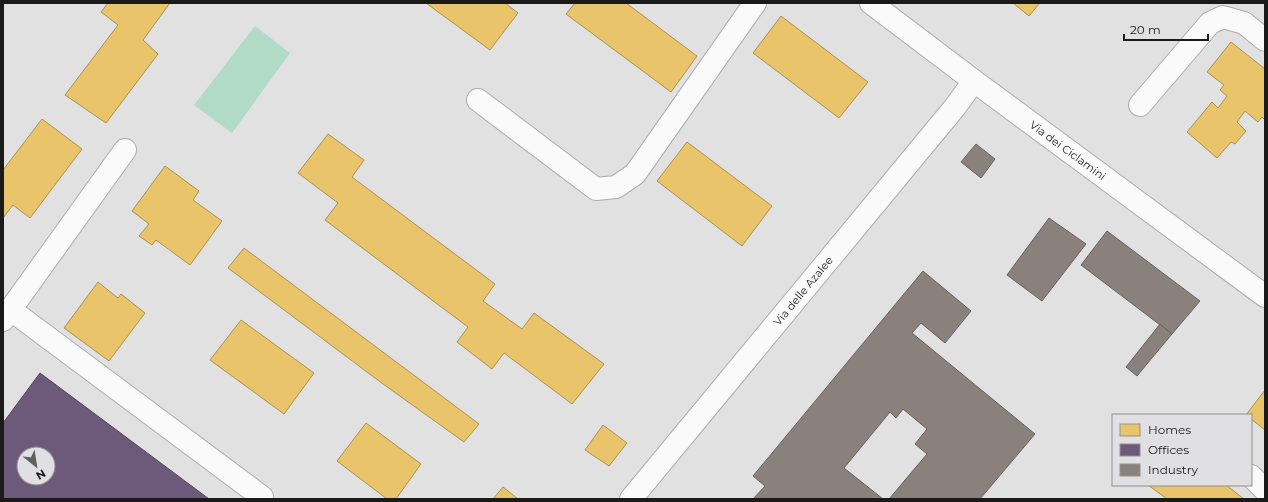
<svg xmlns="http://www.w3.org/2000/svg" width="1268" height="502" font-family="Montserrat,sans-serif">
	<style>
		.green { fill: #b1dbc7 }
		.homes { fill: #e9c46a; stroke: #ab9152 }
		.offices { fill: #6d597a; stroke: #54465e; fill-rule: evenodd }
		.industry { fill: #8a817c; stroke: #68625f }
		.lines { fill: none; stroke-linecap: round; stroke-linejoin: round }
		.minor-casing { stroke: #acacac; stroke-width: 24 }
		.minor { stroke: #fafafa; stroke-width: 22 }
		.labels { text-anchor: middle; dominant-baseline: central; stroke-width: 4; stroke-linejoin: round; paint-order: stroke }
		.street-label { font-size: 11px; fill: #1a1a1b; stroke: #e0e0e2 }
	</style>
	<rect width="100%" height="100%" fill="#e1e1e1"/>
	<path class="green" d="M 255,26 L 290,53 L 232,133 L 194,105 Z"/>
	<g class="homes">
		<path d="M 108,3 L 170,3 L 143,40 L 158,54 L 106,123 L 65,95 L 118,25 L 101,12 Z"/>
		<path d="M 426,3 L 505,3 L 518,13 L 490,50 Z"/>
		<path d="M 575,3 L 626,3 L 697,56 L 671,92 L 566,14 Z"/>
		<path d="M 1013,3 L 1040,3 L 1029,16 Z"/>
		<path d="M 781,16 L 868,82 L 839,118 L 753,53 Z"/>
		<path d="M 1231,42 L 1265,69 L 1265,120 L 1262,117 L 1258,122 L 1245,111 L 1237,122 L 1246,131 L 1235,144 L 1231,142 L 1217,158 L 1187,132 L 1212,102 L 1218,108 L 1227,96 L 1220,90 L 1224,85 L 1207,72 Z"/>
		<path d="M 42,119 L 82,149 L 30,218 L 13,205 L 3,218 L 3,170 Z"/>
		<path d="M 328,134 L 364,160 L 352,177 L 495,284 L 483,301 L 522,329 L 534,313 L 604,364 L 572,404 L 504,353 L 492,369 L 457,342 L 468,327 L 325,220 L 338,203 L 298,173 Z"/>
		<path d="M 687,142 L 772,206 L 742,246 L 657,181 Z"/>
		<path d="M 165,166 L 199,191 L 193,200 L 222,221 L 190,265 L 156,240 L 152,245 L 139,236 L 149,224 L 132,211 Z"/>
		<path d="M 244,248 L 479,424 L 464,442 L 379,381 L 228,268 Z"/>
		<path d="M 98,282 L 118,298 L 121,294 L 145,313 L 109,361 L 64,328 Z"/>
		<path d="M 241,320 L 314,373 L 284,414 L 210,360 Z"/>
		<path d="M 1265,390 L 1265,430 L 1251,419 L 1251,415 L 1246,415 Z"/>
		<path d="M 366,423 L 421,464 L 396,499 L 387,499 L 337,461 Z"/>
		<path d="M 603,425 L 627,443 L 609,466 L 585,450 Z"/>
		<path d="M 1148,485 L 1226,485 L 1244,499 L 1167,499 Z"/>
		<path d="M 503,487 L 518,499 L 493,499 Z"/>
	</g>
	<path class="offices" d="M 40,373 L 209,499 L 3,499 L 3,423 ZM 24,454 L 48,454 L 48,478 L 24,478 Z"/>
	<g class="industry">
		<path d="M 976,144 L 995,159 L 981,178 L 961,162 Z"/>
		<path d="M 1049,218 L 1086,244 L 1042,301 L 1007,275 Z"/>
		<path d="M 1107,231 L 1200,301 L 1172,334 L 1081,265 Z"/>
		<path d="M 923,271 L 971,311 L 945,343 L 921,323 L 912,333 L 1035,434 L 980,499 L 889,499 L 927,454 L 915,444 L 927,429 L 903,409 L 896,418 L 890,412 L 844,468 L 883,499 L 753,499 L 765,486 L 753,476 Z"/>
		<path d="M 1160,324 L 1172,334 L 1137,376 L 1126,367 Z"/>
	</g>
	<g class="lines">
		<g class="minor-casing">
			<g id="minor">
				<path id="s1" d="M 871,3 L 974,81 L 1265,296"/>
				<path d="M 478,100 L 596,189 L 616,187 L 635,174 L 755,3"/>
				<path d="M 1140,105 L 1210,23 L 1223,17 L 1244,23 L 1265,40"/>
				<path d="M 11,310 L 262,497"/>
				<path d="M 3,320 L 125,150"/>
				<path d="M 1251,476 L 1265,490"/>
				<path id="s2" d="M 631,499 L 955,107 L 974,81"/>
			</g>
		</g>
		<use href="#minor" class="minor"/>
	</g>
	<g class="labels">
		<g class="street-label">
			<text stroke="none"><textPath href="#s1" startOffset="246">Via dei Ciclamini</textPath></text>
			<text stroke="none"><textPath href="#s2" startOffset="270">Via delle Azalee</textPath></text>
		</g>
	</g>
	<rect width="1268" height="502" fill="none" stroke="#1a1a1b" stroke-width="8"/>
	<rect x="1112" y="414" width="140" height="72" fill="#e0e0e2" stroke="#919192"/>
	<rect x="1120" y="424" width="20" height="12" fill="#e9c46a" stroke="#919192"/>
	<text x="1148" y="434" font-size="12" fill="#1a1a1b">Homes</text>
	<rect x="1120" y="444" width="20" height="12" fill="#6d597a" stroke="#919192"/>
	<text x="1148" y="454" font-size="12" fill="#1a1a1b">Offices</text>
	<rect x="1120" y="464" width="20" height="12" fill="#8a817c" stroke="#919192"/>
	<text x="1148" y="474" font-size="12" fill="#1a1a1b">Industry</text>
	<g transform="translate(36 466) rotate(150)"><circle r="19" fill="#e0e0e2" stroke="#919192"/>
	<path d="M0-3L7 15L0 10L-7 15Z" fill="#606060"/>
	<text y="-6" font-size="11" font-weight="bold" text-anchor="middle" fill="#1a1a1b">N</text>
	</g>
	<path d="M1124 34v6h84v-6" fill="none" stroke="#1a1a1b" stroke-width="2"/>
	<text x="1130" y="34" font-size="12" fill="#1a1a1b" stroke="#e0e0e2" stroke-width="3" paint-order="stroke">20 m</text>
</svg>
